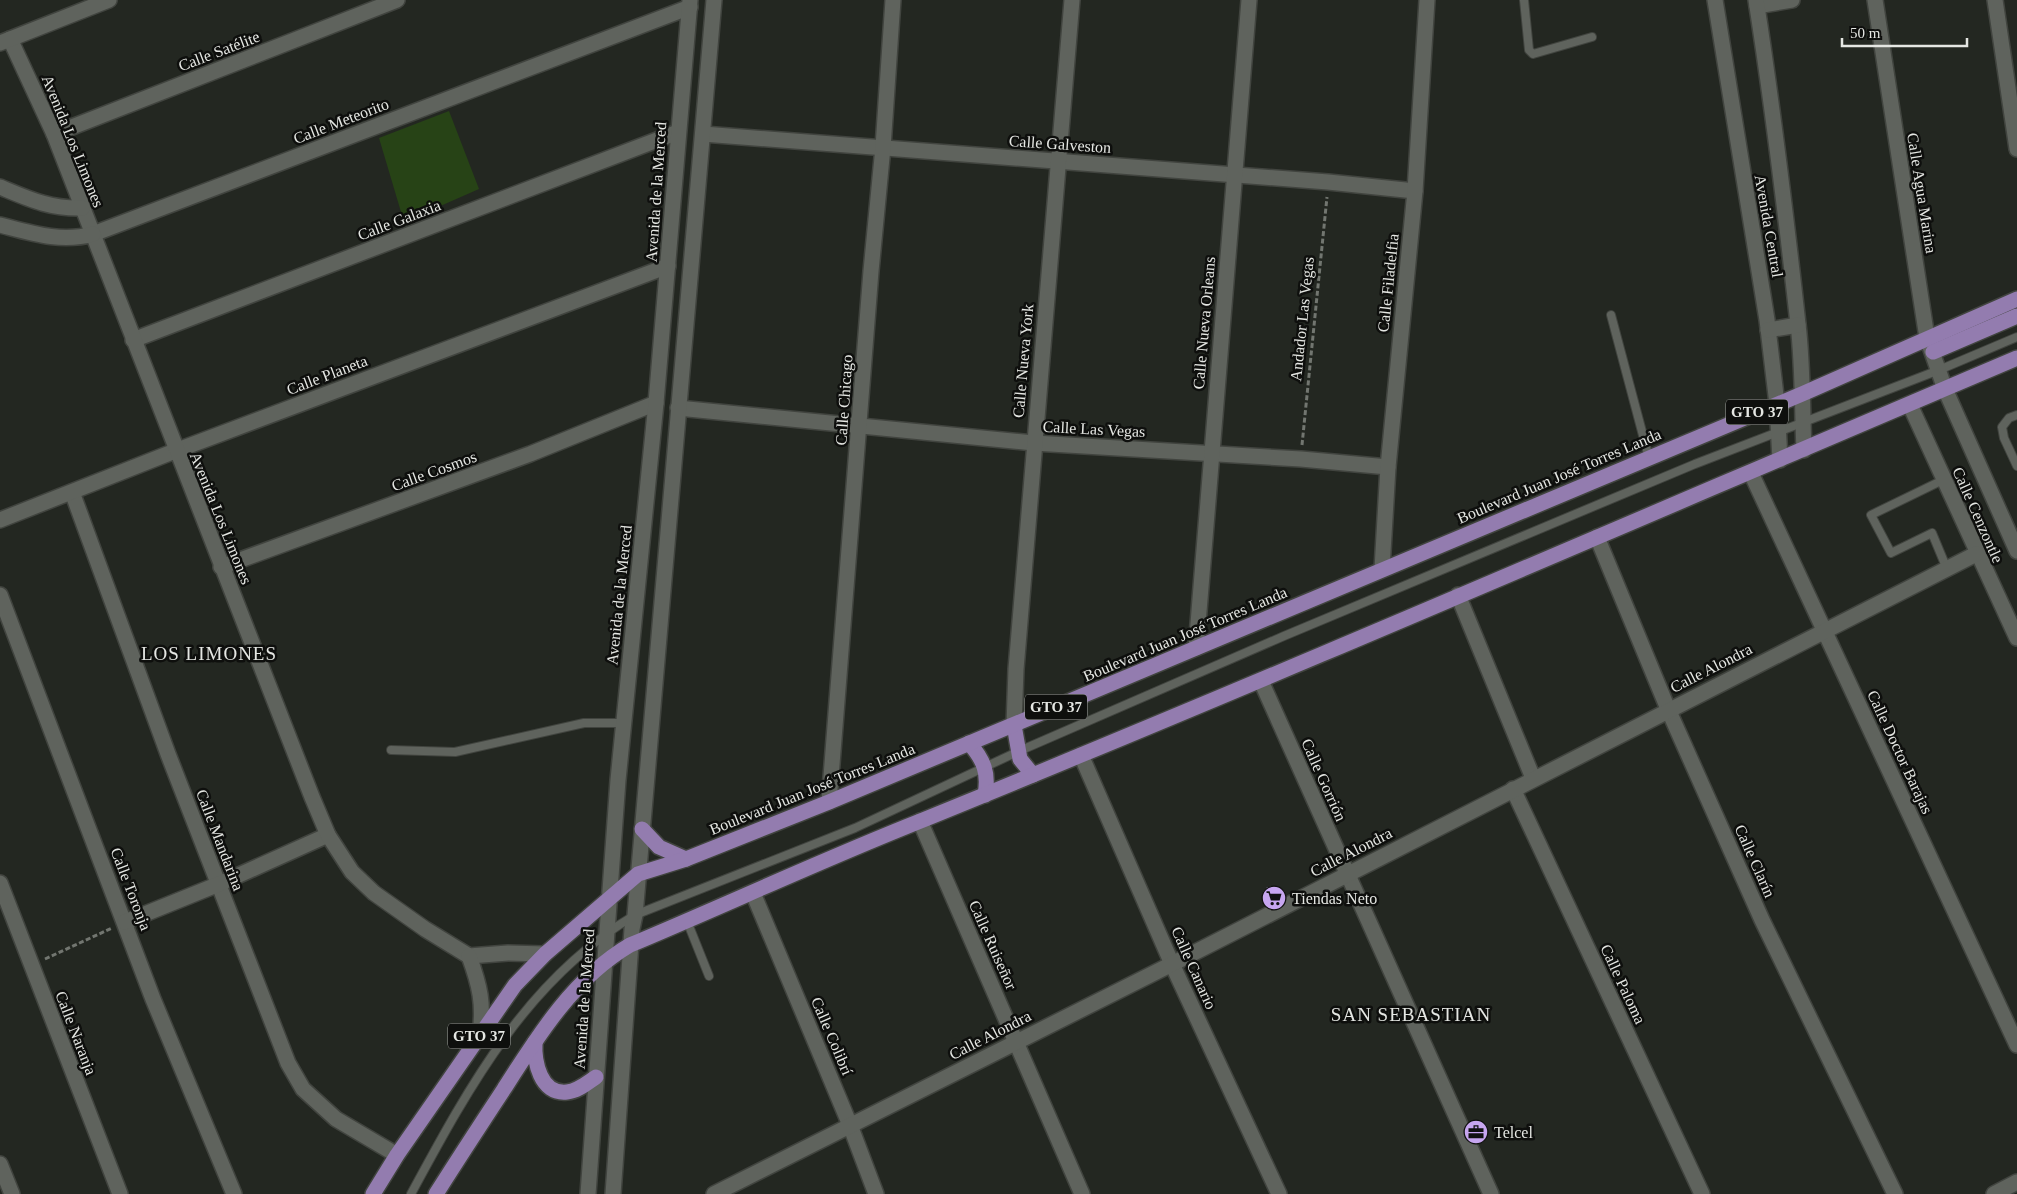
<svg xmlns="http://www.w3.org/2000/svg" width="2017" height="1194" font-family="Georgia,serif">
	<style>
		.green { fill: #274316 }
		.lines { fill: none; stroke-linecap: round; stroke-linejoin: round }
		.lane-casing { stroke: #41443f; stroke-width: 10 }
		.street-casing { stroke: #41443f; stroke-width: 18 }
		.secondary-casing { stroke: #41443f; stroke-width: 18 }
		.primary-casing { stroke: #41443f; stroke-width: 18 }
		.path { stroke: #727670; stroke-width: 3; stroke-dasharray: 5 2.5; stroke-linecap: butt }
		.lane { stroke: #5f635d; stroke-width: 8 }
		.street { stroke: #5f635d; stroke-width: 15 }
		.secondary { stroke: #5f635d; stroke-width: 15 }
		.primary { stroke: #937caf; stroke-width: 15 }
		.labels { text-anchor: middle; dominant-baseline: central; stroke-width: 5; stroke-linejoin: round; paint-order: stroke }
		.shield { fill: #0e0f0d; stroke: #a4a6a3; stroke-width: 1 }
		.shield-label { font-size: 15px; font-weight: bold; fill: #e5e7e3 }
		.street-label { font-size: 16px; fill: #e5e7e3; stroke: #0e0f0d }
		.poi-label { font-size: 16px; fill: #e5e7e3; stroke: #0e0f0d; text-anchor: start }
		.quarter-label { font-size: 19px; letter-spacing: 1px; fill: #e5e7e3; stroke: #0e0f0d }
	</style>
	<rect width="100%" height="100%" fill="#232721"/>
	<path class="green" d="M 449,111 L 479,189 L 404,222 L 379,138 Z"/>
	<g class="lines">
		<g class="lane-casing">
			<g id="lane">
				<path d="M 1524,0 L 1529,50 L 1533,54 L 1592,37"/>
				<path d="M 1611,315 L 1649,458"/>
				<path d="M 2017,415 L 2009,418 L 2002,427 L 2004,438 L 2017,466"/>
				<path d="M 1943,480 L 1871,515 L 1891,553 L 1932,533 L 1947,569"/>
				<path d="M 391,750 L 455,752 L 584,723 L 623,723"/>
				<path d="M 687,921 L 709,976"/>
				<path d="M 411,1194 C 469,1087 527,979 635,915 L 855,828 L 1017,752 L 1284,636 L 1695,464 L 1939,370 L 2017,337"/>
			</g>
		</g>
		<g class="street-casing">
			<g id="street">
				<path d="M 1875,0 L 1927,338 L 1945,389 L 2017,551"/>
				<path d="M 1995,0 L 2017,149"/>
				<path d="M 1757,6 L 1792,0"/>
				<path d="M 54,134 L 397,0"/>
				<path d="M 703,134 L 1328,182 L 1415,191"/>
				<path d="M 93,234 L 690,7"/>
				<path d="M 133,340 L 678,132"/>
				<path d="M 1910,405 L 2017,638"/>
				<path d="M 678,408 L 1034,443 L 1301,459 L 1388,467"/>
				<path d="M 1751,473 L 2017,1045"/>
				<path d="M 72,492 L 168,754 L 288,1063 L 303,1089 L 336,1119 L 397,1155"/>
				<path d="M 0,520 L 175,451 L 668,266"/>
				<path d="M 1597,537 L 1668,709 L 1762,920 L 1895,1194"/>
				<path d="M 221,567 L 530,454 L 656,403"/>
				<path d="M 1382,569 L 1388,467 L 1415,191 L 1427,0"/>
				<path d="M 0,595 L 153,999 L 234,1194"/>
				<path d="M 1458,595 L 1533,778"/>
				<path d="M 1196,648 L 1249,0"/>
				<path d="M 1261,681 L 1491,1194"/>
				<path d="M 1014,725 L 1016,669 L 1072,0"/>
				<path d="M 1081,755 L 1172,964 L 1279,1194"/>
				<path d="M 1513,789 L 1702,1194"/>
				<path d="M 829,802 L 871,271 L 883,147 L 893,0"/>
				<path d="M 920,821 L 1082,1194"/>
				<path d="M 0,883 L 120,1194"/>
				<path d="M 753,893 L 850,1125 L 876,1194"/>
				<path d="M 125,922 L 219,884 L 328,835"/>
				<path d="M 0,1164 L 12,1194"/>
				<path d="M 714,1194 L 1172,964 L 1976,554"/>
				<path d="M 1994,1194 L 2017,1182"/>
			</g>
		</g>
		<g class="secondary-casing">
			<g id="secondary">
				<path d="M 1715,0 L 1767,320 L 1777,404 L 1780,460"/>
				<path d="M 1756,0 C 1773,108 1786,216 1798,324 C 1803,366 1802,408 1804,450"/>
				<path d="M 10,39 L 54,134 L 312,797 L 328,835 L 352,872 L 374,893 L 425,929 L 469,956 L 508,953 L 545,954"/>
				<path d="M 0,43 L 109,0"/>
				<path d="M 0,187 C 29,199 50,209 82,208"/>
				<path d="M 0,225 C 31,233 61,243 93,234"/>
				<path d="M 1768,330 L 1798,325"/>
				<path d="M 469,956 C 480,986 484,1004 480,1035"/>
				<path d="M 588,1194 L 618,780 L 656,403 L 690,0"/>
				<path d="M 613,1194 L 632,929 L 635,915 L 714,0"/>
			</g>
		</g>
		<g class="primary-casing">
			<g id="primary">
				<path d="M 1933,352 L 2017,316"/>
				<path d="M 1014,725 L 1020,759 L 1033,775"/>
				<path d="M 969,743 C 984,760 989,773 985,795"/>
				<path d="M 642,829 L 659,847 L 686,859"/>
				<path d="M 535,1042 C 534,1061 540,1095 567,1092 C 578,1091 587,1083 596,1077"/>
				<path d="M 373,1194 L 397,1155 L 515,985 L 545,954 L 610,898 L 638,874 L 686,859 L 829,802 L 1802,394 L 2017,299"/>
				<path d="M 436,1194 C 458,1159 481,1124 504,1089 C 539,1034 574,978 630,945 C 728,904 824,859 923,820 C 1289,671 1652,513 2017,358"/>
			</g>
		</g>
		<g class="path">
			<path d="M 1302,445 L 1327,197"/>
			<path d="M 45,959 L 112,928"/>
		</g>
		<use href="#lane" class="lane"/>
		<use href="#street" class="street"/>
		<use href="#secondary" class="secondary"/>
		<use href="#primary" class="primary"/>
	</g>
	<defs>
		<g id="supermarket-disc" transform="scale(1.25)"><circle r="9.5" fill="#c7a6f0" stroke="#0e0f0d"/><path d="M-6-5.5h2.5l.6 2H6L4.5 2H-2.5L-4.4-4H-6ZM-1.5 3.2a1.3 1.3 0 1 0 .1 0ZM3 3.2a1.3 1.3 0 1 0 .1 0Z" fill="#111"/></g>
		<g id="office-disc" transform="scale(1.25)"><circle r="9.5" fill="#c7a6f0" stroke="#0e0f0d"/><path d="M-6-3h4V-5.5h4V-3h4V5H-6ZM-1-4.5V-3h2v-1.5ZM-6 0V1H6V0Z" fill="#111"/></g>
	</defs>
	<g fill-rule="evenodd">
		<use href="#supermarket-disc" x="1274" y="898"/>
		<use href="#office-disc" x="1476" y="1132"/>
	</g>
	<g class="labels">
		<g class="shield">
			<rect x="1726" y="399.5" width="62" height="25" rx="4"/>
			<rect x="1025" y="694.5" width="62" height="25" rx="4"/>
			<rect x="448" y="1023.5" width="62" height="25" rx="4"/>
		</g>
		<g class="shield-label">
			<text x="1757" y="412">GTO 37</text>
			<text x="1056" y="707">GTO 37</text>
			<text x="479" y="1036">GTO 37</text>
		</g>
		<g class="street-label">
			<text transform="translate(219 51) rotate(-21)">Calle Satélite</text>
			<text transform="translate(341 121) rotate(-21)">Calle Meteorito</text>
			<text transform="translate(73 141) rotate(68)">Avenida Los Limones</text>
			<text transform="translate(1060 144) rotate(4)">Calle Galveston</text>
			<text transform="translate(656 192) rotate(-86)">Avenida de la Merced</text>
			<text transform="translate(1922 193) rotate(81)">Calle Agua Marina</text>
			<text transform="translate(399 220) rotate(-21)">Calle Galaxia</text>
			<text transform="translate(1769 226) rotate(80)">Avenida Central</text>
			<text transform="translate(1388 283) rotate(-84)">Calle Filadelfia</text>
			<text transform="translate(1302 319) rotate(-84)">Andador Las Vegas</text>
			<text transform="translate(1204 323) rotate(-85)">Calle Nueva Orleans</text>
			<text transform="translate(1023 361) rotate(-85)">Calle Nueva York</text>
			<text transform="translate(327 375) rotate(-21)">Calle Planeta</text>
			<text transform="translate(844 400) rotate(-86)">Calle Chicago</text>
			<text transform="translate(1094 429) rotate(3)">Calle Las Vegas</text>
			<text transform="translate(434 471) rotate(-20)">Calle Cosmos</text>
			<text transform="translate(1559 476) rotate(-23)">Boulevard Juan José Torres Landa</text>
			<text transform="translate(1978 515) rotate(66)">Calle Cenzontle</text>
			<text transform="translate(221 518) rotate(68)">Avenida Los Limones</text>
			<text transform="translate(619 595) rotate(-84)">Avenida de la Merced</text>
			<text transform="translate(1185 634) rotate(-23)">Boulevard Juan José Torres Landa</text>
			<text transform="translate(1711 668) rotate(-27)">Calle Alondra</text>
			<text transform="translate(1900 752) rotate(65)">Calle Doctor Barajas</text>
			<text transform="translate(1324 780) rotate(66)">Calle Gorrión</text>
			<text transform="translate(812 789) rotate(-22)">Boulevard Juan José Torres Landa</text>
			<text transform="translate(220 840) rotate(69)">Calle Mandarina</text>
			<text transform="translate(1351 852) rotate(-27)">Calle Alondra</text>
			<text transform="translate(1755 861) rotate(66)">Calle Clarín</text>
			<text transform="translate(131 889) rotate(69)">Calle Toronja</text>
			<text transform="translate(993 945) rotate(66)">Calle Ruiseñor</text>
			<text transform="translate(1194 968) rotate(66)">Calle Canario</text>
			<text transform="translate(1623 984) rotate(65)">Calle Paloma</text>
			<text transform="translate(584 999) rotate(-86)">Avenida de la Merced</text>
			<text transform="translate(76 1033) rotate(69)">Calle Naranja</text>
			<text transform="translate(990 1035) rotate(-27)">Calle Alondra</text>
			<text transform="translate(832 1036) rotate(67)">Calle Colibrí</text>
		</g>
		<g class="poi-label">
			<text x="1292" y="898">Tiendas Neto</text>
			<text x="1494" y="1132">Telcel</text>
		</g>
		<g class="quarter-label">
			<text x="209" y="653">LOS LIMONES</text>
			<text x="1411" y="1014">SAN SEBASTIAN</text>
		</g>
	</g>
	<path d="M1842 38v8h125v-8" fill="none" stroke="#e5e7e3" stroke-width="2.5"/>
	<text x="1850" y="38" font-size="15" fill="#e5e7e3" stroke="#0e0f0d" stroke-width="4" paint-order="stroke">50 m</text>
</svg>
